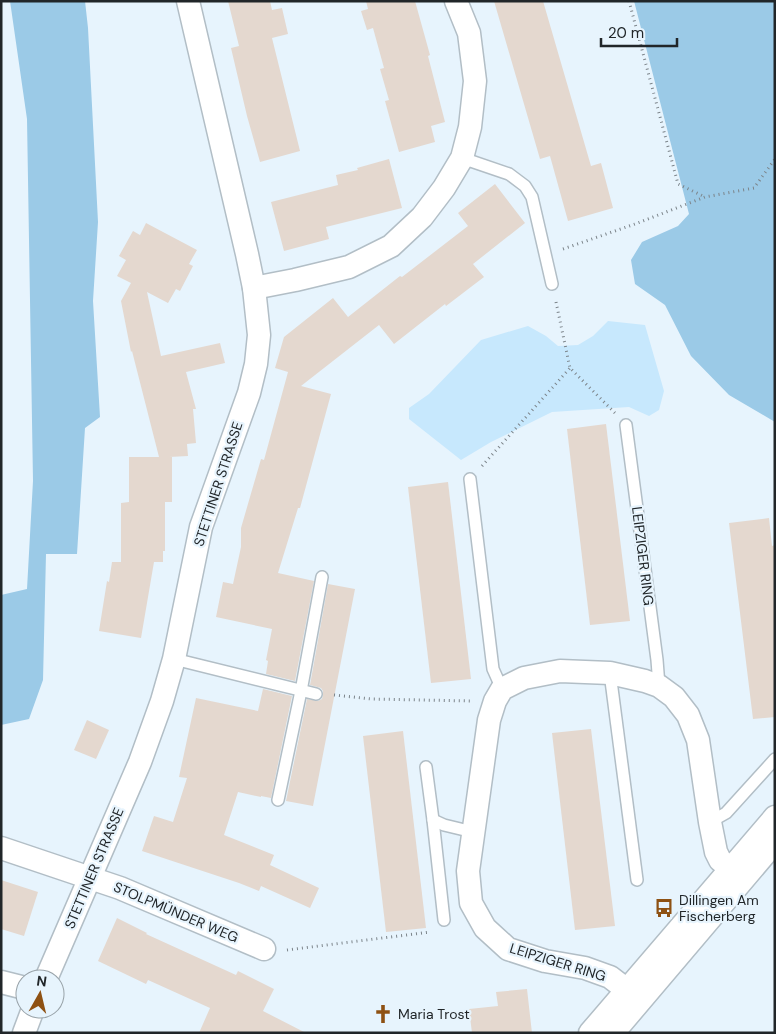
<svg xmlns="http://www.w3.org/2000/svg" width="776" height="1034" font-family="'DM Sans',sans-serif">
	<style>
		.green { fill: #c7e8fd }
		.forest { fill: #9bcae7 }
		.building { fill: #e4d8cf }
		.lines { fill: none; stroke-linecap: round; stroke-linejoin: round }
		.service-casing { stroke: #b2bec6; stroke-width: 14 }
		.minor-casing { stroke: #b2bec6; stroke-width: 25 }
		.path { stroke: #7c848a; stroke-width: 3; stroke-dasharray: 1 4; stroke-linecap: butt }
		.service { stroke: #fff; stroke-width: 11 }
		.minor { stroke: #fff; stroke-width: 22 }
		.labels { text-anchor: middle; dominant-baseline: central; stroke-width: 4.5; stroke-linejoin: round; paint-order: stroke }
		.street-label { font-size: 14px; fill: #212629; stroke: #e7f4fd }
		.poi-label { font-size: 14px; fill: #212629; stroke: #e7f4fd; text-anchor: start }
	</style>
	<rect width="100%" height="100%" fill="#e7f4fd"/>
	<path class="green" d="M 608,321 L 645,325 L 664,391 L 659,410 L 649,416 L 629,407 L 552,412 L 491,442 L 461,460 L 409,419 L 409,408 L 429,394 L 481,340 L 528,326 L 546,336 L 558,346 L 578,345 L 593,336 Z"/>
	<g class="forest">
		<path d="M 10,1 L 85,1 L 88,28 L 98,222 L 93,301 L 100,417 L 85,428 L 77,554 L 46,554 L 43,680 L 29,719 L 1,725 L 1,595 L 27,589 L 33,481 L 27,119 Z"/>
		<path d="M 634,1 L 775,1 L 775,422 L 729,395 L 691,356 L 665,305 L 635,284 L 631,260 L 642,242 L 678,226 L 689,214 Z"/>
	</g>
	<g class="building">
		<path d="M 228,1 L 270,1 L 272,10 L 282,8 L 288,34 L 272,38 L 300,151 L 260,162 L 247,116 L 231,48 L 239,46 Z"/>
		<path d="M 366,1 L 415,1 L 430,55 L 428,56 L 445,122 L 431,126 L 435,142 L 399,152 L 385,101 L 389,100 L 380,69 L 384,68 L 373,28 L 367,30 L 361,11 L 368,9 Z"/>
		<path d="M 494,1 L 543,1 L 591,166 L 601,163 L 613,208 L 568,221 L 550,156 L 540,159 Z"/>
		<path d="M 389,159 L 402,208 L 326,227 L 329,239 L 284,251 L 271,202 L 338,185 L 336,175 L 358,170 L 357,168 Z"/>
		<path d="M 495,184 L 525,223 L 473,264 L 484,277 L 446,306 L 445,304 L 394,344 L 379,325 L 301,386 L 331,394 L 300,508 L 298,508 L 278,573 L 314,581 L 295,681 L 266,674 L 268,661 L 266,660 L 272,629 L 216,617 L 223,582 L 233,584 L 241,547 L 241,528 L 261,459 L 264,460 L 288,372 L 275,368 L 284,337 L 333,298 L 348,317 L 400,276 L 402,277 L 468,226 L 458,213 Z"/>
		<path d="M 146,223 L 197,250 L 189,264 L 193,266 L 180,291 L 176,289 L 168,303 L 147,292 L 161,356 L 220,343 L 225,363 L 186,372 L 196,409 L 193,409 L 196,443 L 187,444 L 188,456 L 169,457 L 172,457 L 172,502 L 165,502 L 165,551 L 163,551 L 163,562 L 154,562 L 141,638 L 99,631 L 107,581 L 109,582 L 112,562 L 121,562 L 121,503 L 129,502 L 129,457 L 159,457 L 132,351 L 131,352 L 121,301 L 131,283 L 117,276 L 126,260 L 119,256 L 133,231 L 140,235 Z"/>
		<path d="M 606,424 L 630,621 L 590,625 L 567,429 Z"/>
		<path d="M 448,482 L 471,679 L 431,683 L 408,487 Z"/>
		<path d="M 769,518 L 772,546 L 775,545 L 775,717 L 753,719 L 729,523 Z"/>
		<path d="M 328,584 L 355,589 L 313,806 L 286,801 L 307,699 L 318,701 L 322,699 L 323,695 L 323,691 L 321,688 L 310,685 Z"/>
		<path d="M 263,689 L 292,696 L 271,798 L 261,796 L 261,797 L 238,792 L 224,835 L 274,855 L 270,865 L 319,888 L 310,908 L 261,886 L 259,891 L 239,883 L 142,851 L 154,816 L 173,822 L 187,778 L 179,777 L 196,698 L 258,711 Z"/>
		<path d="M 87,720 L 109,730 L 96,759 L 74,750 Z"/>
		<path d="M 591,729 L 615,926 L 575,930 L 552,733 Z"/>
		<path d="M 403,731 L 426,928 L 386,932 L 363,736 Z"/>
		<path d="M 1,880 L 38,892 L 24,936 L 1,929 Z"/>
		<path d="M 117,918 L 147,933 L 146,934 L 236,975 L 238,971 L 274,989 L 263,1011 L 306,1033 L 199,1033 L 210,1008 L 148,980 L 146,984 L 98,961 Z"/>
		<path d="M 527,989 L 532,1033 L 472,1033 L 469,1009 L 498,1006 L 496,992 Z"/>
	</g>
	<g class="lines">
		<g class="service-casing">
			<g id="service">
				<path d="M 462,158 L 509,174 L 525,186 L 532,197 L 552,284"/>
				<path d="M 626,425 L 657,660 L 659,686"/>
				<path d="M 470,479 L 493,669 L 502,689"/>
				<path d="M 174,659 L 316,694"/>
				<path d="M 610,673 L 637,880"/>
				<path d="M 426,767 L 433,820 L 444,920"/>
				<path d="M 278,800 L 301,691 L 322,577"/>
				<path d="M 433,820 L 444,825 L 473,832"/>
				<path d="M 710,822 L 726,813 L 775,759"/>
			</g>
		</g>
		<g class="minor-casing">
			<g id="minor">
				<path d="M 254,288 L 295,280 L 349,267 L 391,246 L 422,217 L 444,188 L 462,158 L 470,127 L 475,81 L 469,33 L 456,1"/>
				<path d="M 1,848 L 120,888 L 264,949"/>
				<path d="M 46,979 L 140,762 L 162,701 L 174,659 L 201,527 L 249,393 L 256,364 L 259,335 L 254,288 L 247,254 L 188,1"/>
				<path d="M 1,982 L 25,988"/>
				<path d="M 640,1000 L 610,977 L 585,968 L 545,961 L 508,949 L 485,928 L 471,903 L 468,871 L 489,720 L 495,701 L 502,689 L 524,678 L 560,671 L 610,673 L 645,681 L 659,686 L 674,697 L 688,715 L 698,740 L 710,822 L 716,852 L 720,860 L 743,879"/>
				<path d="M 24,1033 L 33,1009"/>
				<path d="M 590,1033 L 775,817"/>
				<path d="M 613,1033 L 775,842"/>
			</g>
		</g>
		<g class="path">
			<path d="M 629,1 L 678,184 L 705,197"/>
			<path d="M 563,249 L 635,224 L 705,197 L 754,188 L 775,159"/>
			<path d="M 556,302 L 570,368 L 615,413"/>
			<path d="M 482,466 L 570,368"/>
			<path d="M 334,695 L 372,699 L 471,701"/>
			<path d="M 287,950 L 430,932"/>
		</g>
		<use href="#service" class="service"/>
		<use href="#minor" class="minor"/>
	</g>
	<defs>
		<g id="bus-bare" transform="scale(1.5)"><path d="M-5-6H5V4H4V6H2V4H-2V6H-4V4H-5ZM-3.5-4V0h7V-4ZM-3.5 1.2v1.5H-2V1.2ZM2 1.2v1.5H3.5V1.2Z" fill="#8e5113" stroke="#e7f4fd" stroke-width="2.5" paint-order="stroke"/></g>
		<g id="church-bare" transform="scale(1.5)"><path d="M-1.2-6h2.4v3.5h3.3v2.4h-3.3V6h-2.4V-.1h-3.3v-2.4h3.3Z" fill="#8e5113" stroke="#e7f4fd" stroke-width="2.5" paint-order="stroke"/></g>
	</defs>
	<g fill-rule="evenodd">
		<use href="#bus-bare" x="664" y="908"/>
		<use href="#church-bare" x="383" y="1014"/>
	</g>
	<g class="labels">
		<g class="street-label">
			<text transform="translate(218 484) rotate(-72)">STETTINER STRASSE</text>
			<text transform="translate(643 556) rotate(83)">LEIPZIGER RING</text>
			<text transform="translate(94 868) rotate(-67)">STETTINER STRASSE</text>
			<text transform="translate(176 912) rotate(23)">STOLPMÜNDER WEG</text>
			<text transform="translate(558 962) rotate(17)">LEIPZIGER RING</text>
		</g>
		<g class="poi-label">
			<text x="679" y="900">Dillingen Am<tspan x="679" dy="16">Fischerberg</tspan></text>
			<text x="398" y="1014">Maria Trost</text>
		</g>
	</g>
	<rect width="776" height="1034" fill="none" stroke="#212629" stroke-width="5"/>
	<g transform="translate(40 994) rotate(8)"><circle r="24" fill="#e7f4fd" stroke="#98a2a8"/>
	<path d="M0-4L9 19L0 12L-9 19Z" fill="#8e5113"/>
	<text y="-8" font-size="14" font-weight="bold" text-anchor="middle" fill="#212629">N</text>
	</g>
	<path d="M601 38v8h76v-8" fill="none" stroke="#212629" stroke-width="2.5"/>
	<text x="608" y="38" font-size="15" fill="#212629" stroke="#e7f4fd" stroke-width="4" paint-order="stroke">20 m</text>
</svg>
